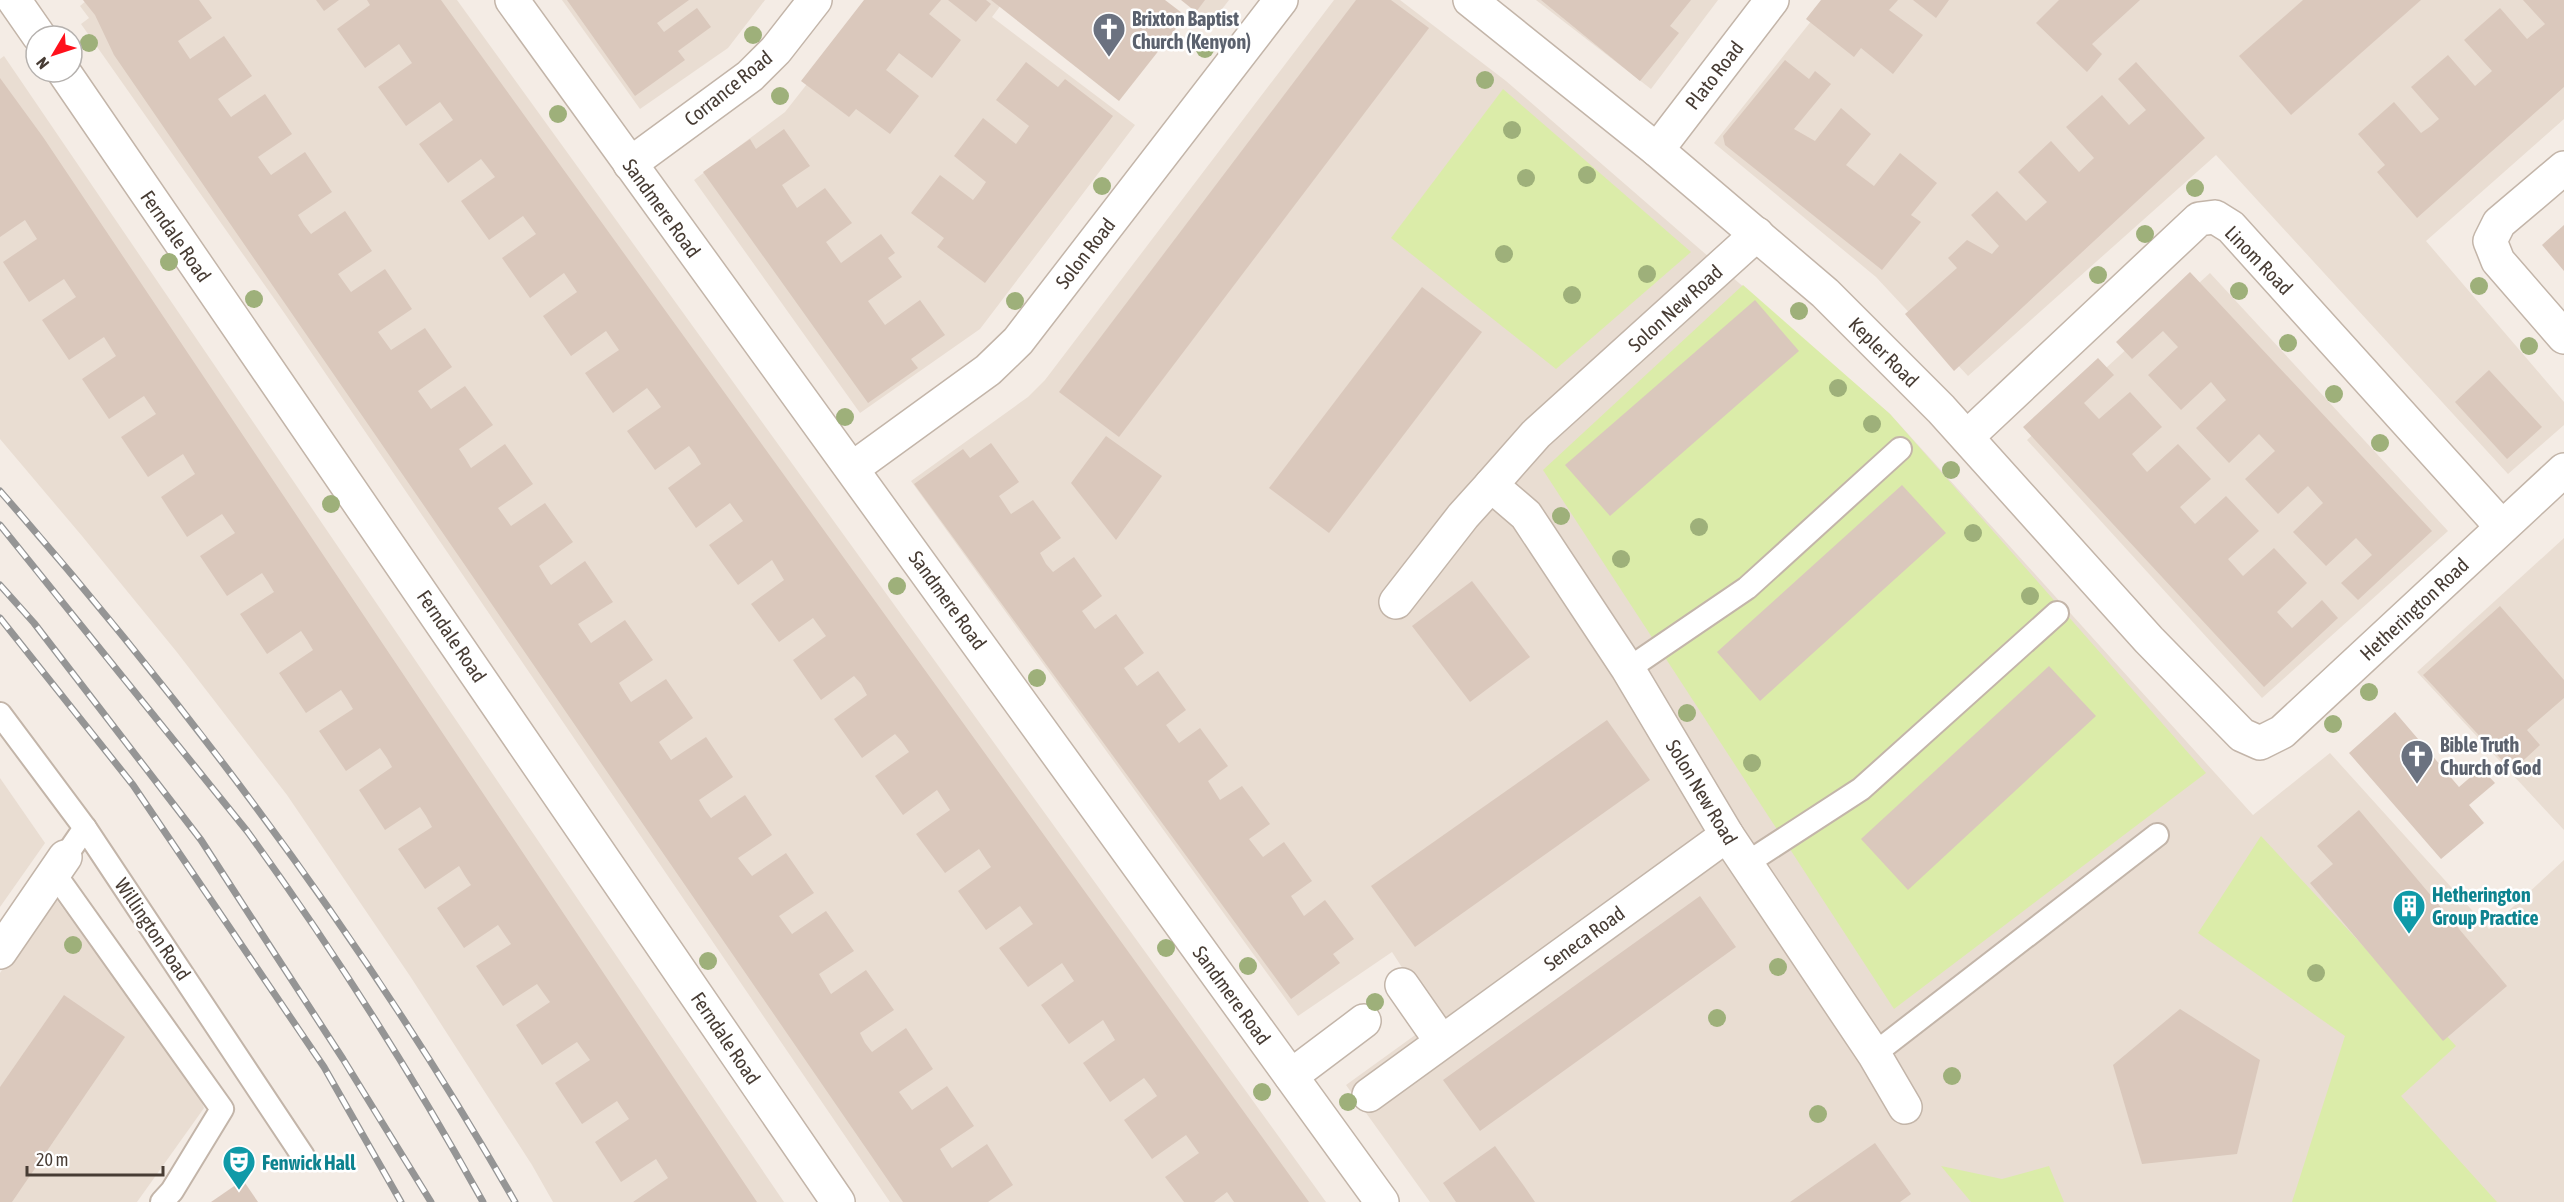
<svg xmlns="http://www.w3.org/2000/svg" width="2564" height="1202" font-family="'Asap Condensed',sans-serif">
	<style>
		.residential { fill: #e9ddd2 }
		.green { fill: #dbeca9 }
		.building { fill: #dac8bc }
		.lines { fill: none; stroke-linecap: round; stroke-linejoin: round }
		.service-casing { stroke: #c3b5a9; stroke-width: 26 }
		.minor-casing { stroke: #c3b5a9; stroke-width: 36 }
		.service { stroke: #fff; stroke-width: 22 }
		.minor { stroke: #fff; stroke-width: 33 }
		.rail-casing { stroke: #959595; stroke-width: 7 }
		.rail { stroke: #fff; stroke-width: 4.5; stroke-dasharray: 14; stroke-linecap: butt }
		.tree { fill: #9eb07a }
		.labels { text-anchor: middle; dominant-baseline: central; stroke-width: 5; stroke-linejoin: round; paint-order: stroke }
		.worship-label { font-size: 20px; font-weight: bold; fill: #5b616d; stroke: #fff; text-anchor: start }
		.street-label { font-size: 20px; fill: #473c34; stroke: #fff }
		.culture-label { font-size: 20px; font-weight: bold; fill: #0d838f; stroke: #fff; text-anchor: start }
	</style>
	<rect width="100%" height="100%" fill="#f4ece5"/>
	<g class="residential">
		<path d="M 87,0 L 457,0 L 1326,1202 L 890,1202 L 285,314 L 81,24 L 89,18 L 80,6 Z"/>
		<path d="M 562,0 L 765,0 L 728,48 L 640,109 Z"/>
		<path d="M 873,0 L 994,0 L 1001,5 L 992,17 L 1135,125 L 980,329 L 860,413 L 694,180 L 785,112 Z"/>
		<path d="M 1182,0 L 1229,0 L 1212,22 Z"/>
		<path d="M 1334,0 L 1400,0 L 1506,81 L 1890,414 L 2253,815 L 2330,753 L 2489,929 L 2564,860 L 2564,1202 L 1430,1202 L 1346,1085 L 1436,1020 L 1392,952 L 1298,1016 L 911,481 L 1028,397 L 1045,380 Z"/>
		<path d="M 1536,0 L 1718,0 L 1651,89 Z"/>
		<path d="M 1828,0 L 2564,0 L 2564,119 L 2426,241 L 2564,402 L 2564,425 L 2508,474 L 2216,155 L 1968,376 L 1876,277 L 1714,143 Z"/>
		<path d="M 4,56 L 784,1202 L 553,1202 L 532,1165 L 410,976 L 287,795 L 176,651 L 82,536 L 0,439 L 0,59 Z"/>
		<path d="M 2210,273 L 2448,531 L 2262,698 L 2027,440 Z"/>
		<path d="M 2564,538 L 2564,830 L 2417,672 Z"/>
		<path d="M 0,778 L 45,843 L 0,907 Z"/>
		<path d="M 53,895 L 197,1089 L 204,1108 L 137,1202 L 0,1202 L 0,973 Z"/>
	</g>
	<g class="green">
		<path d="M 1503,89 L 1691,252 L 1556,369 L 1391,238 Z"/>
		<path d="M 1743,285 L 1890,414 L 2206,773 L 1894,1009 L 1543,470 Z"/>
		<path d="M 2261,836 L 2456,1046 L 2401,1096 L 2497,1202 L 2292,1202 L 2345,1036 L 2198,933 Z"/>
		<path d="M 1941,1166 L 2002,1179 L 2049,1166 L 2064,1202 L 1971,1202 Z"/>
	</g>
	<g class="building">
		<path d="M 83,0 L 199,0 L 212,18 L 178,41 L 190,59 L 224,36 L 252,76 L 218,99 L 231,117 L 265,94 L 292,134 L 258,157 L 271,175 L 305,152 L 332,192 L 298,215 L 304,225 L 311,234 L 345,211 L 372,251 L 338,274 L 351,292 L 385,269 L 412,309 L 378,332 L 391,350 L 425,328 L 452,367 L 418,391 L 431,409 L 465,386 L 493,425 L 459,449 L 465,458 L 471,468 L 505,444 L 533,484 L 498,508 L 511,526 L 545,503 L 573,542 L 539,566 L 545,576 L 551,585 L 585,561 L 613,602 L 578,624 L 591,643 L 625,620 L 653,660 L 619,683 L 625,693 L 631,702 L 666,679 L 693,718 L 659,742 L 671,760 L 706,737 L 733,777 L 699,800 L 705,810 L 711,818 L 745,795 L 772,835 L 738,858 L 752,876 L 786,853 L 814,893 L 779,916 L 792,934 L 826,911 L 854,951 L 819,974 L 831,994 L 866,970 L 894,1010 L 860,1033 L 865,1043 L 872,1052 L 906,1028 L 933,1069 L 899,1092 L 912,1110 L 947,1086 L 974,1126 L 940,1149 L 946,1159 L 952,1168 L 987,1144 L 1013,1185 L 988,1202 L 903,1202 L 114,55 L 95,15 Z"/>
		<path d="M 316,0 L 339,0 L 324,11 Z"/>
		<path d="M 367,0 L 441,0 L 1309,1202 L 1234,1202 L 1227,1192 L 1214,1202 L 1184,1202 L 1165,1177 L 1199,1153 L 1186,1135 L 1152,1159 L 1124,1120 L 1157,1096 L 1151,1087 L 1144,1078 L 1110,1102 L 1083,1063 L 1115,1040 L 1103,1020 L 1069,1044 L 1041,1005 L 1074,981 L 1062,963 L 1028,987 L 999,948 L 1033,924 L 1020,906 L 986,930 L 958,891 L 991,867 L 979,849 L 945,873 L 916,834 L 950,810 L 937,790 L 903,815 L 875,776 L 909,752 L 902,742 L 895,734 L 862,758 L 834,719 L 867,695 L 861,684 L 854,676 L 821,700 L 793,660 L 826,636 L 813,618 L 779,642 L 751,604 L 784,580 L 772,560 L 738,585 L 709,545 L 743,521 L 730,503 L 696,528 L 668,488 L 701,464 L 695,454 L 689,446 L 655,470 L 627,431 L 661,407 L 654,397 L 647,388 L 613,413 L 585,373 L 619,350 L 606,331 L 571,356 L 543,316 L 577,292 L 564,273 L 530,298 L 502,258 L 536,234 L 523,216 L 489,240 L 461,201 L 495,177 L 481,159 L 448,183 L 419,144 L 453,120 L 440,102 L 406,126 L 378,87 L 412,63 L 399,44 L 365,68 L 337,29 L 370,5 Z"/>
		<path d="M 567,0 L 689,0 L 657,23 L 664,32 L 697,8 L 711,27 L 678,51 L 685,60 L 635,96 Z"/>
		<path d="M 864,0 L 941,0 L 929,14 L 961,40 L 932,78 L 899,53 L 886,70 L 919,96 L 890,134 L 856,109 L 849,117 L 801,81 Z"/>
		<path d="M 948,0 L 986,0 L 991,4 L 976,22 Z"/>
		<path d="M 991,0 L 1165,0 L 1186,16 L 1119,101 Z"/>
		<path d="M 1181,0 L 1205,0 L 1196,12 Z"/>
		<path d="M 1356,0 L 1391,0 L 1429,28 L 1119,437 L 1059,392 Z"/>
		<path d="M 1541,0 L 1691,0 L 1670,26 L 1679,33 L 1640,81 Z"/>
		<path d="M 1821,0 L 1898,0 L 1889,10 L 1923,35 L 1893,74 L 1861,48 L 1854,57 L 1806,19 Z"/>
		<path d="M 1913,0 L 1949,0 L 1936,18 Z"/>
		<path d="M 2059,0 L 2140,0 L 2092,44 L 2102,54 L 2087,72 L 2036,23 Z"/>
		<path d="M 2303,0 L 2421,0 L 2291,115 L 2239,56 Z"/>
		<path d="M 2523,0 L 2564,0 L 2564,87 L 2417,218 L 2377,172 L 2385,165 L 2358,134 L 2394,102 L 2421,133 L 2431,126 L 2439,119 L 2411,87 L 2448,55 L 2475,86 L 2492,71 L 2464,40 L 2500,8 L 2527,39 L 2545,24 Z"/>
		<path d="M 1785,60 L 1809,79 L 1815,71 L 1831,84 L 1794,129 L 1815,141 L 1841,108 L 1871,134 L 1846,165 L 1874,186 L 1900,153 L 1937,183 L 1911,215 L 1921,222 L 1882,270 L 1725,145 L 1723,136 Z"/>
		<path d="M 1026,62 L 1058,87 L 1065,79 L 1113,116 L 985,283 L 937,247 L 944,238 L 911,213 L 940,175 L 973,200 L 980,191 L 986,182 L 954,156 L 983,118 L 1016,144 L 1029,126 L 996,100 Z"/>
		<path d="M 2136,62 L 2205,138 L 1954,371 L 1905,314 L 1957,268 L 1948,258 L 1967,240 L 1992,254 L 1999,246 L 1971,215 L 1997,191 L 2026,221 L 2047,202 L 2018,172 L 2051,141 L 2079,172 L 2094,158 L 2066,127 L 2102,95 L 2129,125 L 2146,110 L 2118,79 Z"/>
		<path d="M 0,78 L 43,137 L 757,1202 L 633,1202 L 668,1178 L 656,1159 L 621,1182 L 595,1142 L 629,1119 L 617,1101 L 582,1124 L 555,1083 L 590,1060 L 577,1042 L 542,1065 L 516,1025 L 550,1002 L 537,984 L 503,1006 L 476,966 L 511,944 L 498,925 L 464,948 L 437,908 L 471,885 L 465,876 L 459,866 L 425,889 L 398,849 L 432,827 L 426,816 L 420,807 L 385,830 L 359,790 L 392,767 L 387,758 L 380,748 L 346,771 L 319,731 L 353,709 L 347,699 L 341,690 L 306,713 L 279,673 L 313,650 L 307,640 L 301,631 L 267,654 L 240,614 L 274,592 L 268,582 L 262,573 L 227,596 L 200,556 L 235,533 L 222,514 L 187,537 L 161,497 L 195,474 L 183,454 L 148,477 L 121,437 L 156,414 L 144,396 L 109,419 L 82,379 L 116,356 L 104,337 L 69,360 L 42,320 L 76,297 L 64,279 L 29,302 L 3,262 L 37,239 L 25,220 L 0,237 Z"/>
		<path d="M 784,129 L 810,166 L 782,185 L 797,208 L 825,188 L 852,223 L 826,242 L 841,263 L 881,234 L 895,253 L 888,258 L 902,277 L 868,301 L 885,325 L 920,300 L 945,335 L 911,359 L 918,368 L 868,403 L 703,172 L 750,139 L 756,149 Z"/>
		<path d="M 2564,225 L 2564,271 L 2542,245 Z"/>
		<path d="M 2190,272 L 2432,531 L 2358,600 L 2341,583 L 2372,555 L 2356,538 L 2326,566 L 2293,532 L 2323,503 L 2308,486 L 2278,514 L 2245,479 L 2275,451 L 2259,434 L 2229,463 L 2196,428 L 2226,400 L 2211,382 L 2181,410 L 2148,375 L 2178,347 L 2163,331 L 2132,359 L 2116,342 Z"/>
		<path d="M 1422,287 L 1482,332 L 1329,533 L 1269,488 Z"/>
		<path d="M 1755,300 L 1799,351 L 1610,516 L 1565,465 Z"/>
		<path d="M 2098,358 L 2114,375 L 2084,403 L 2099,419 L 2130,392 L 2162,427 L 2132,454 L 2140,464 L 2147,472 L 2178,444 L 2211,479 L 2180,507 L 2195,524 L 2226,496 L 2259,531 L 2228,559 L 2236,568 L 2243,576 L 2274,548 L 2307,583 L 2277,612 L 2292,628 L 2322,600 L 2338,618 L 2264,687 L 2023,427 Z"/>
		<path d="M 2489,370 L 2542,427 L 2507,459 L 2455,402 Z"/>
		<path d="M 1106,436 L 1162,476 L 1116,540 L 1071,483 Z"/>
		<path d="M 991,443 L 1019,482 L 999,496 L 1011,514 L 1033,500 L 1061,538 L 1040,553 L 1046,564 L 1053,572 L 1074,557 L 1102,596 L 1082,611 L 1095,629 L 1116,614 L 1144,653 L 1124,668 L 1137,686 L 1158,671 L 1186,710 L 1166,725 L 1179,743 L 1200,728 L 1228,766 L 1208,781 L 1220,800 L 1242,786 L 1270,824 L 1249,839 L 1263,857 L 1284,842 L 1312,881 L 1291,896 L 1304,916 L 1325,900 L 1354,939 L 1333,954 L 1340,963 L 1291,999 L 914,484 L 963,449 L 970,458 Z"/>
		<path d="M 1902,485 L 1946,533 L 1760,701 L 1717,652 Z"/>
		<path d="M 1472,581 L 1530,657 L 1470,702 L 1412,626 Z"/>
		<path d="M 2500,606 L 2564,680 L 2564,698 L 2527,730 L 2540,745 L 2512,771 L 2423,675 Z"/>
		<path d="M 2049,666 L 2096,716 L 1908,890 L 1861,839 Z"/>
		<path d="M 2395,712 L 2459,787 L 2481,768 L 2495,783 L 2469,805 L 2484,823 L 2441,859 L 2349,753 Z"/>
		<path d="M 1607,720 L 1650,780 L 1415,947 L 1371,886 Z"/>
		<path d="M 2359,810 L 2507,986 L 2443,1041 L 2310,883 L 2333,864 L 2317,846 Z"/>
		<path d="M 1700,896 L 1736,947 L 1480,1131 L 1443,1080 Z"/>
		<path d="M 64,995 L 125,1037 L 12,1202 L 0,1202 L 0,1087 Z"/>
		<path d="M 2180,1009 L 2260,1060 L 2237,1154 L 2142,1164 L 2113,1065 Z"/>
		<path d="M 1875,1143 L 1911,1194 L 1900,1202 L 1790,1202 Z"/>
		<path d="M 1495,1146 L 1524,1186 L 1535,1202 L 1456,1202 L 1443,1183 Z"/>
		<path d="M 243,1180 L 258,1202 L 211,1202 Z"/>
	</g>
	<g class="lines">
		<g class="service-casing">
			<g id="service">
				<path d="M 1628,669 L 1747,588 L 1900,449"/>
				<path d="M 0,714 L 85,828"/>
				<path d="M 65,857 L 85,828 L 303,1156"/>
				<path d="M 1747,863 L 1861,789 L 2057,613"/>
				<path d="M 54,873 L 222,1109 L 172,1191 L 162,1202"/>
				<path d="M 1874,1054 L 2157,835"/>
			</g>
		</g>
		<g class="minor-casing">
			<g id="minor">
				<path d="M 14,0 L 39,36"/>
				<path d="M 512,0 L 1382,1202"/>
				<path d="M 1470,0 L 1657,150 L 1825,293 L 1941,409 L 2149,640 L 2242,735 L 2260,743 L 2282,732 L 2564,470"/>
				<path d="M 64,72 L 838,1202"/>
				<path d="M 1657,150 L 1772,0"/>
				<path d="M 630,164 L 750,76 L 776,50 L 815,0"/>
				<path d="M 2564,168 L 2499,223 L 2490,241 L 2498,261 L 2564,337"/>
				<path d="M 1967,437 L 2199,219 L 2215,217 L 2231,227 L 2502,527"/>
				<path d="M 853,468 L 988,370 L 1018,341 L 1281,0"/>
				<path d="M 1491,485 L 1536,434 L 1757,234"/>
				<path d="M 1396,602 L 1463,516 L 1491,485 L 1526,515 L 1628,669 L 1727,835 L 1874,1054 L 1905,1107"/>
				<path d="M 0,952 L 65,857"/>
				<path d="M 1402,985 L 1441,1041"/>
				<path d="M 1291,1076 L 1364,1021"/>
				<path d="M 1369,1095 L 1727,835"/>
			</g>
		</g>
		<use href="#service" class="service"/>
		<use href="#minor" class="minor"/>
		<g class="rail-casing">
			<g id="rail">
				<path d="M 0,491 C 193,711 370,948 515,1202"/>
				<path d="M 0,525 L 247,831 C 333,949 412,1074 483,1202"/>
				<path d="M 0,585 L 34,623 L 201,840 L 343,1059 L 431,1202"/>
				<path d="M 0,618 L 133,785 L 324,1067 L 401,1202"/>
			</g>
		</g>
		<use href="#rail" class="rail"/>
	</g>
	<g class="tree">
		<circle cx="753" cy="35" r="9"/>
		<circle cx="89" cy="43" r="9"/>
		<circle cx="1205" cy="49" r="9"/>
		<circle cx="1485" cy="80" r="9"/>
		<circle cx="780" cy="96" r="9"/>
		<circle cx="558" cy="114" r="9"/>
		<circle cx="1512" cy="130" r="9"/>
		<circle cx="1587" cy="175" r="9"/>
		<circle cx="1526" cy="178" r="9"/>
		<circle cx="1102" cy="186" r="9"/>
		<circle cx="2195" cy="188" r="9"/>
		<circle cx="2145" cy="234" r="9"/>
		<circle cx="1504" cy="254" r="9"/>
		<circle cx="169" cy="262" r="9"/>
		<circle cx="1647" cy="274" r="9"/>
		<circle cx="2098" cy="275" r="9"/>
		<circle cx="2479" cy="286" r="9"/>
		<circle cx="2239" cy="291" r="9"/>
		<circle cx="1572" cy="295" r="9"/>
		<circle cx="254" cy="299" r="9"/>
		<circle cx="1015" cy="301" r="9"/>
		<circle cx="1799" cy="311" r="9"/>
		<circle cx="2288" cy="343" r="9"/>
		<circle cx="2529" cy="346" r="9"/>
		<circle cx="1838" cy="388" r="9"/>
		<circle cx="2334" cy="394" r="9"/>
		<circle cx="845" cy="417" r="9"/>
		<circle cx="1872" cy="424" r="9"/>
		<circle cx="2380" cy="443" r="9"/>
		<circle cx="1951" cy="470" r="9"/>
		<circle cx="331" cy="504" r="9"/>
		<circle cx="1561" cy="516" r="9"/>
		<circle cx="1699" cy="527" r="9"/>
		<circle cx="1973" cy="533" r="9"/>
		<circle cx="1621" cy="559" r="9"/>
		<circle cx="897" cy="586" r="9"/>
		<circle cx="2030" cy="596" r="9"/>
		<circle cx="1037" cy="678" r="9"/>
		<circle cx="2369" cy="692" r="9"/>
		<circle cx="1687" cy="713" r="9"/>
		<circle cx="2333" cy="724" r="9"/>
		<circle cx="1752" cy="763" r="9"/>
		<circle cx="73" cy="945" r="9"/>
		<circle cx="1166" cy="948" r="9"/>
		<circle cx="708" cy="961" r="9"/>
		<circle cx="1248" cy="966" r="9"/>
		<circle cx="1778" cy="967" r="9"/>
		<circle cx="2316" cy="973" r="9"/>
		<circle cx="1375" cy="1002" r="9"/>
		<circle cx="1717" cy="1018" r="9"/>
		<circle cx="1952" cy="1076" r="9"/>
		<circle cx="1262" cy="1092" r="9"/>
		<circle cx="1348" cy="1102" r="9"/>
		<circle cx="1818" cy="1114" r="9"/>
	</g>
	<defs>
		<g id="church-pin" transform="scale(1.725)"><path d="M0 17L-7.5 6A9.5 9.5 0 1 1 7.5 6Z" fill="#6b7280" stroke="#fff"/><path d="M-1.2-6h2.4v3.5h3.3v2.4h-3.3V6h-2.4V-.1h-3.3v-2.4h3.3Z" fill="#fff"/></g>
		<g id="building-pin" transform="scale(1.725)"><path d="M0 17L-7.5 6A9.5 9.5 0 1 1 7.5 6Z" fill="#0f9aa8" stroke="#fff"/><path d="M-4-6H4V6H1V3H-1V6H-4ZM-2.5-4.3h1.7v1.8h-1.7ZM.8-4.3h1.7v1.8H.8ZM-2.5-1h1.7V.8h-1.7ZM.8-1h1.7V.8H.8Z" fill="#fff"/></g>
		<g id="theatre-pin" transform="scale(1.725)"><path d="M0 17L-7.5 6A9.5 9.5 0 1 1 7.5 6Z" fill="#0f9aa8" stroke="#fff"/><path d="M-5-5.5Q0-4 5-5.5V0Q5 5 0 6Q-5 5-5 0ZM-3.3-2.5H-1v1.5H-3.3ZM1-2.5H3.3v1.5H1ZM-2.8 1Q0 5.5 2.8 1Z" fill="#fff"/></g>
	</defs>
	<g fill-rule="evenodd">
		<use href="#church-pin" x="1109" y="29"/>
		<use href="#church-pin" x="2417" y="756"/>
		<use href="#building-pin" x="2409" y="906"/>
		<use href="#theatre-pin" x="239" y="1162"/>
	</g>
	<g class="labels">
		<g class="worship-label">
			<text x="1132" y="18">Brixton Baptist<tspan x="1132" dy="23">Church (Kenyon)</tspan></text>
			<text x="2440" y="744">Bible Truth<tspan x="2440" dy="23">Church of God</tspan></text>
		</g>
		<g class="street-label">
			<text transform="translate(1714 75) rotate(-52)">Plato Road</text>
			<text transform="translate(728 88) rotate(-39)">Corrance Road</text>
			<text transform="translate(662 208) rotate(54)">Sandmere Road</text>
			<text transform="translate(176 236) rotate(55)">Ferndale Road</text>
			<text transform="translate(1085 253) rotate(-52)">Solon Road</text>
			<text transform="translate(2259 260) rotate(46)">Linom Road</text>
			<text transform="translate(1675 308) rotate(-42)">Solon New Road</text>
			<text transform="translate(1884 352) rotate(45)">Kepler Road</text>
			<text transform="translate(948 600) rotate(54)">Sandmere Road</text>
			<text transform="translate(2414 609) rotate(-43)">Hetherington Road</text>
			<text transform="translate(452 636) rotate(56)">Ferndale Road</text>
			<text transform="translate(1702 792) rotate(59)">Solon New Road</text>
			<text transform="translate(153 929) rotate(56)">Willington Road</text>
			<text transform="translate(1584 938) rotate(-36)">Seneca Road</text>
			<text transform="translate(1232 995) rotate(54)">Sandmere Road</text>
			<text transform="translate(726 1038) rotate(56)">Ferndale Road</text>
		</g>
		<g class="culture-label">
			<text x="2432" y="894">Hetherington<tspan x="2432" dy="23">Group Practice</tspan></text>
			<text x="262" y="1162">Fenwick Hall</text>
		</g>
	</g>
	<g transform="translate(54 54) rotate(231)"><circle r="28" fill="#ffffff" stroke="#b5b1ae" stroke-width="1.5"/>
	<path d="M0-4.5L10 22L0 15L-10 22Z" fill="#ff111c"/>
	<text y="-9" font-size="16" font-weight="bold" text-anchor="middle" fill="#473c34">N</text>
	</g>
	<path d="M27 1166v9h136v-9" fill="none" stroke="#473c34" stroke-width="3"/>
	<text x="36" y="1166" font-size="18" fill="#473c34" stroke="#ffffff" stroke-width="4.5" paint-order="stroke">20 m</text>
</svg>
